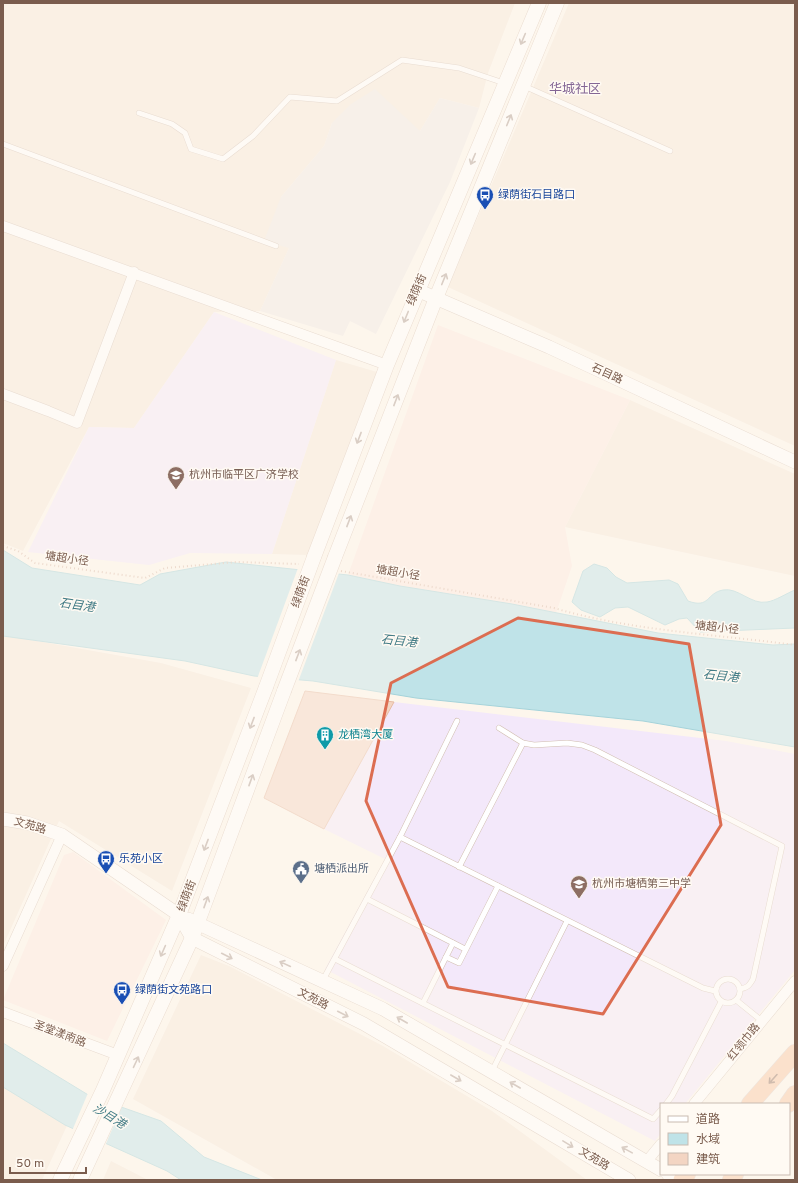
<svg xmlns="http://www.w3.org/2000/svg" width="798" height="1183" font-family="Overpass,'Noto Sans SC',sans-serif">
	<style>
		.residential { fill: #f5e8da }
		.commercial { fill: #fde8e0 }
		.industrial { fill: #efe9e4 }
		.education { fill: #f3e8fa }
		.water { fill: #bfe3e8; stroke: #a5d3da }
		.pier { fill: #fdf6ec }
		.building { fill: #f3d5c3; stroke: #e6bba3 }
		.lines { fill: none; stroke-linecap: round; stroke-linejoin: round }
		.service-casing { stroke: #d1beb0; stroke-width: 6 }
		.minor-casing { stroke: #d1beb0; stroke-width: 11 }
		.tertiary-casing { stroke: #d1beb0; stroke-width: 14 }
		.secondary-casing { stroke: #d6c0b0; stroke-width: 15 }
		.trunk-casing { stroke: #dad1cd; stroke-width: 18 }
		.path { stroke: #d9b8a5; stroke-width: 2; stroke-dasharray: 1 3; stroke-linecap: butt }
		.service { stroke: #fff; stroke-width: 5 }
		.minor { stroke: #fff; stroke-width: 10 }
		.tertiary { stroke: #fff; stroke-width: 13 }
		.secondary { stroke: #fff; stroke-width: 14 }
		.trunk { stroke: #f9c8a4; stroke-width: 17 }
		.secondary-bridge-casing { stroke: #d6c0b0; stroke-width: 15; stroke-linecap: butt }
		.secondary-bridge { stroke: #fff; stroke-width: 14 }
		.oneway { stroke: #af9d94 }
		.oneway2 { stroke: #9a7763 }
		.marked { fill: none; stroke: #dc6d51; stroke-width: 3; stroke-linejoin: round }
		.labels { text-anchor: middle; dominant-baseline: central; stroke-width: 3; stroke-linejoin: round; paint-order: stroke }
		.transit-label { font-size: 11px; fill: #164399; stroke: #fffaf3; text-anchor: start }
		.street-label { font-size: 11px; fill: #7a5c4d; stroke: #fffaf3 }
		.education-label { font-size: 11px; fill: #785e54; stroke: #fffaf3; text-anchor: start }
		.culture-label { font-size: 11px; fill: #0d838f; stroke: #fffaf3; text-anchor: start }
		.service-label { font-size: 11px; fill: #4e5e75; stroke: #fffaf3; text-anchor: start }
		.water-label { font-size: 12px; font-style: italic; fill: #437c86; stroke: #fffaf3 }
		.quarter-label { font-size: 13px; fill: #846695; stroke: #fffaf3 }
	</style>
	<rect width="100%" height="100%" fill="#fdf6ec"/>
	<g class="residential">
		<path d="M 3,3 L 515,3 L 488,73 L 479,108 L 440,98 L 420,131 L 332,123 L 324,146 L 281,197 L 289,248 L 260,311 L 214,312 L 134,428 L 89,427 L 23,551 L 3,543 Z"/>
		<path d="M 569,3 L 795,3 L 795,446 L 448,287 Z"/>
		<path d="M 336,360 L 377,372 L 309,555 L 272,554 Z"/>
		<path d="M 630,400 L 795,474 L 795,576 L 565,527 Z"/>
		<path d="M 3,635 L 161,663 L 251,688 L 172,891 L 59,821 L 3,946 Z"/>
		<path d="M 201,955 L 229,966 L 383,1046 L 492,1111 L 587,1180 L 277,1180 L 133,1099 Z"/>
		<path d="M 3,1062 L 76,1106 L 42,1180 L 3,1180 Z"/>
		<path d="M 111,1161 L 148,1180 L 103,1180 Z"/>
	</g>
	<g class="commercial">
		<path d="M 438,325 L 630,400 L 565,527 L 572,566 L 556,613 L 400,586 L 348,575 Z"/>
		<path d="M 73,852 L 166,920 L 107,1041 L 3,1000 L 64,855 Z"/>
	</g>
	<path class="industrial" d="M 375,89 L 420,131 L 440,98 L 479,108 L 450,182 L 376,334 L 350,321 L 343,336 L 260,311 L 289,248 L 264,241 L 281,197 L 324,146 L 332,123 L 351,104 Z"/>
	<g class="education">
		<path d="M 214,312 L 336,360 L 272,554 L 190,553 L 149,565 L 28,552 L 89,427 L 134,428 Z"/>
		<path d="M 394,702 L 726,741 L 795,754 L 795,940 L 793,943 L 795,945 L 795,970 L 685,1104 L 661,1104 L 661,1133 L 655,1141 L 325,969 L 385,859 L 324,829 Z"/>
	</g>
	<g class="water">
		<path d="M 3,550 L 32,568 L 140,585 L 160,574 L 226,562 L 348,575 L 400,586 L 512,604 L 658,633 L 773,645 L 795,644 L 795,747 L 643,721 L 416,698 L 313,681 L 254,676 L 185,661 L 3,636 Z"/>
		<path d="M 594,564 L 607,568 L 616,577 L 627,583 L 669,580 L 678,584 L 688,601 C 710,609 706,593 723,590 C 738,587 751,605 767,602 C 775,601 787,593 795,590 L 795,628 L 700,632 L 687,618 L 679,619 L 665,625 L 628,607 L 615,608 L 600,617 L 581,610 L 572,602 L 583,571 Z"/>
		<path d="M 3,1043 L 90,1096 L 161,1121 L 204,1157 L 262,1180 L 181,1180 L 167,1171 L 65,1125 L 3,1087 Z"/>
	</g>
	<g class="pier">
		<path d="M 298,568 L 339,573 L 298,682 L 257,679 Z"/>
		<path d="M 88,1093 L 122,1106 L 105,1146 L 72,1131 Z"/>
	</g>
	<path class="building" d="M 305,691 L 394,702 L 324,829 L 264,798 Z"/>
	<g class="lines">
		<g class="service-casing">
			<g id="service">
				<path d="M 524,86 L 670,151"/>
				<path d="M 139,113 L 172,124 L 185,133 L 191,149 L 223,159 L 253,136 L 290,97 L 337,101 L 402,60 L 459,68 L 504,83"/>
				<path d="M 3,144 L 276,246"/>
				<path d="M 499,728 L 523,743 L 534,745 L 567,743 L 582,745 L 595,750 L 782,846 L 753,979 C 749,986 747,988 740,989"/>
				<path d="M 400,837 L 703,988 L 715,991"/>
				<path d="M 459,867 L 523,743"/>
				<path d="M 367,899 L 465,949"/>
				<path d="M 446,957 L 459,963 L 498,886"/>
				<path d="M 335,959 L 653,1119 L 661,1110"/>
				<circle cx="728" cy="991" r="12"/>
				<path d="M 323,980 L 400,837 L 457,721"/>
				<path d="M 736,1000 L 762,1021"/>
				<path d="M 423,1003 L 453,943"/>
				<path d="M 492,1071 L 567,921"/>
				<path d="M 666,1104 L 672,1096 L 721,1002"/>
			</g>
		</g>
		<g class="minor-casing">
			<g id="minor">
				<path d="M 3,226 L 387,365"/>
				<path d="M 3,394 L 48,411 L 77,423 L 134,272"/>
				<path d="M 3,966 L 62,835"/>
				<path d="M 3,1012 L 118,1055"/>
				<path d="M 694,1104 L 795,981"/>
				<path d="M 647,1161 L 661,1144"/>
			</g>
		</g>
		<g class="tertiary-casing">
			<g id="tertiary">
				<path d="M 417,290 L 549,347 L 795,462"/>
				<path d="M 3,819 L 27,823 L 62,835 L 179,915 L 192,938 L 364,1024 L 629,1180"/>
				<path d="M 188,919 L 383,1009 L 661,1170"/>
				<path d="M 668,1174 L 677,1180"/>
			</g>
		</g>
		<g class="secondary-casing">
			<g id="secondary">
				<path d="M 314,557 L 387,365 L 539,3"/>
				<path d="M 335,557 L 436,298 L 557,3"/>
				<path d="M 60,1180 L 103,1090 L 179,915 L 266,687"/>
				<path d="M 80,1180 L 192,938 L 284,691"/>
			</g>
		</g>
		<g class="trunk-casing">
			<g id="trunk">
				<path d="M 750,1104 L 795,1053"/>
				<path d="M 788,1104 L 795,1094"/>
				<path d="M 682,1180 L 687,1174"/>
				<path d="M 731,1180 L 735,1174"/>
			</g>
		</g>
		<g class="path">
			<path d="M 3,546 L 18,551 L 35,563 L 145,578 L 165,568 L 237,562 L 299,564"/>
			<path d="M 341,571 L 554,608 C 632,631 714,634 795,645"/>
		</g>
		<use href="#service" class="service"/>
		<use href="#minor" class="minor"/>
		<use href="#tertiary" class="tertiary"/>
		<use href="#secondary" class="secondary"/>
		<use href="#trunk" class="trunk"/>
		<g class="secondary-bridge-casing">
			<g id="secondary-bridge">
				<path d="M 266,687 L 314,557"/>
				<path d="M 284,691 L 335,557"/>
			</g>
		</g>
		<use href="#secondary-bridge" class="secondary-bridge"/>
	</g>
	<defs><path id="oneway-shaft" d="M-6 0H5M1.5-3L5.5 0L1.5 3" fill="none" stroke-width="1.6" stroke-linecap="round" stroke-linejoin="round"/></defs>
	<g class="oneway">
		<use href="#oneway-shaft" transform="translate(523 39) rotate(113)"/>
		<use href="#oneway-shaft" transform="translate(509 120) rotate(-68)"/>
		<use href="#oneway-shaft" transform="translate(473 159) rotate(113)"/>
		<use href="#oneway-shaft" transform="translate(444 279) rotate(-68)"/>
		<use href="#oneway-shaft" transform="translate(406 317) rotate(112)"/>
		<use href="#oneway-shaft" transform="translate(396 400) rotate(-69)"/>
		<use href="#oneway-shaft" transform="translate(359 438) rotate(111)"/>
		<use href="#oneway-shaft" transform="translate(349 521) rotate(-69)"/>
		<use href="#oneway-shaft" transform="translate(298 655) rotate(-69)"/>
		<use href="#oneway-shaft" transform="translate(252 723) rotate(111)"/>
		<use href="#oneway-shaft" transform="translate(251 780) rotate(-70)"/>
		<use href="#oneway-shaft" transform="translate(206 845) rotate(111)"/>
		<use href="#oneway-shaft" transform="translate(206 902) rotate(-70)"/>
		<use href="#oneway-shaft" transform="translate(163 951) rotate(114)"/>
		<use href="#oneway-shaft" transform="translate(227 956) rotate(27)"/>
		<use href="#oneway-shaft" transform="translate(285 964) rotate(-155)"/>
		<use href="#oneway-shaft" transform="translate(343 1014) rotate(27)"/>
		<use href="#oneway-shaft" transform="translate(402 1020) rotate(-150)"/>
		<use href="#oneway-shaft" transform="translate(136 1062) rotate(-65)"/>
		<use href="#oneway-shaft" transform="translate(456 1078) rotate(30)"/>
		<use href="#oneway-shaft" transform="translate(515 1085) rotate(-150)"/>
		<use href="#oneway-shaft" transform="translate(568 1144) rotate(31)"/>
		<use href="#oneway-shaft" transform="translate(627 1150) rotate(-151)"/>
	</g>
	<use class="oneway2" href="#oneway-shaft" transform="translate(773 1079) rotate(132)"/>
	<path d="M0 0H798V1183H0ZM 518,618 L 689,644 L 721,825 L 603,1014 L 448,987 L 366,801 L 391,683 Z" fill="#fdf6ec" fill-opacity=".55" fill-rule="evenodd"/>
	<path class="marked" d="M 518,618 L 689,644 L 721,825 L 603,1014 L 448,987 L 366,801 L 391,683 Z"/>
	<defs>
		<g id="bus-pin" transform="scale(0.9)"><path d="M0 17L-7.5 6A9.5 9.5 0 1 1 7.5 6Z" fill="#1a4fb4" stroke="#fffaf3"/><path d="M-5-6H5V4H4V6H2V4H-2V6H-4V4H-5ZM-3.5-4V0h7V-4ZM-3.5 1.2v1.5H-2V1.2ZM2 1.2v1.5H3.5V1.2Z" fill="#fff"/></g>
		<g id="school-pin" transform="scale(0.9)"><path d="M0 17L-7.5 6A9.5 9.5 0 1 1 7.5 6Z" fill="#8d6e63" stroke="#fffaf3"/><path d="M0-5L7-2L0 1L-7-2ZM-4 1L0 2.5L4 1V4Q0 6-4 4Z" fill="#fff"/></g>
		<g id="building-pin" transform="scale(0.9)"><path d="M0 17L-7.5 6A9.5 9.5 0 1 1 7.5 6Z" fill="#0f9aa8" stroke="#fffaf3"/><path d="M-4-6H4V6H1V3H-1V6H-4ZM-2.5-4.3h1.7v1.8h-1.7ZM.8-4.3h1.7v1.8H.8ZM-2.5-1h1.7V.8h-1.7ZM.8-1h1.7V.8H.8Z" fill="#fff"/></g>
		<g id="civic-pin" transform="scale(0.9)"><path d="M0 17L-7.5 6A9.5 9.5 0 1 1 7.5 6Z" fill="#5c6f8a" stroke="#fffaf3"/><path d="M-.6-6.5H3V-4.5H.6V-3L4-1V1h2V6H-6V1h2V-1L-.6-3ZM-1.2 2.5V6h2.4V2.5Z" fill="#fff"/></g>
	</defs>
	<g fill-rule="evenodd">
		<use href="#bus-pin" x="485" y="195"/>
		<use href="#school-pin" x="176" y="475"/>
		<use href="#building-pin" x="325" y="735"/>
		<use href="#bus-pin" x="106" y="859"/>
		<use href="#civic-pin" x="301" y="869"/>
		<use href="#school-pin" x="579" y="884"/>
		<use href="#bus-pin" x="122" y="990"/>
	</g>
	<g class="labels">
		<g class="transit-label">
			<text x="498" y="195">绿荫街石目路口</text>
			<text x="119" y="859">乐苑小区</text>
			<text x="135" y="990">绿荫街文苑路口</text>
		</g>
		<g class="street-label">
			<text transform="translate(417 290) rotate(-67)">绿荫街</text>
			<text transform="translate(607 374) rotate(25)">石目路</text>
			<text transform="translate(67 559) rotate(8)">塘超小径</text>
			<text transform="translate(398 573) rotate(9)">塘超小径</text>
			<text transform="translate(301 592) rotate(-70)">绿荫街</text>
			<text transform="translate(717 628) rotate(6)">塘超小径</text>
			<text transform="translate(30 826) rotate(16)">文苑路</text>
			<text transform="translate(187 896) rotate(-69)">绿荫街</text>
			<text transform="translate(313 999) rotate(27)">文苑路</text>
			<text transform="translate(60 1034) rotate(21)">圣堂漾南路</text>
			<text transform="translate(744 1042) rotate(-51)">红领巾路</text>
			<text transform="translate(594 1159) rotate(31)">文苑路</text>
		</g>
		<g class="education-label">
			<text x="189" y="475">杭州市临平区广济学校</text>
			<text x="592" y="884">杭州市塘栖第三中学</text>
		</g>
		<g class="culture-label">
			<text x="338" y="735">龙栖湾大厦</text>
		</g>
		<g class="service-label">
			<text x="314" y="869">塘栖派出所</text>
		</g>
		<g class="water-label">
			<text transform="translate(77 606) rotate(8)">石目港</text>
			<text transform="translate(399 642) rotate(6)">石目港</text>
			<text transform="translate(721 677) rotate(6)">石目港</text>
			<text transform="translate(109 1117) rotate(31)">沙目港</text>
		</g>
		<g class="quarter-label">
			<text x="575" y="90">华城社区</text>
		</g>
	</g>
	<rect width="798" height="1183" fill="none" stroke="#7a5c4d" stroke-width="8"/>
	<rect x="660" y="1103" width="130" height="72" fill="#fffaf3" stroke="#cabbb1"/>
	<rect x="668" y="1116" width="20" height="6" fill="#ffffff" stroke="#cabbb1"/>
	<text x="696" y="1123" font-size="12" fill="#7a5c4d">道路</text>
	<rect x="668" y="1133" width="20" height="12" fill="#bfe3e8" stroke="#cabbb1"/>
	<text x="696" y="1143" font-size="12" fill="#7a5c4d">水域</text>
	<rect x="668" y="1153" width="20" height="12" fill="#f3d5c3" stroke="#cabbb1"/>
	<text x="696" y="1163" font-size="12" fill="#7a5c4d">建筑</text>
	<path d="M10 1167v6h76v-6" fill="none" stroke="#7a5c4d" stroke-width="2"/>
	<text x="16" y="1167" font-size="12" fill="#7a5c4d" stroke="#fffaf3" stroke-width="3" paint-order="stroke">50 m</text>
</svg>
